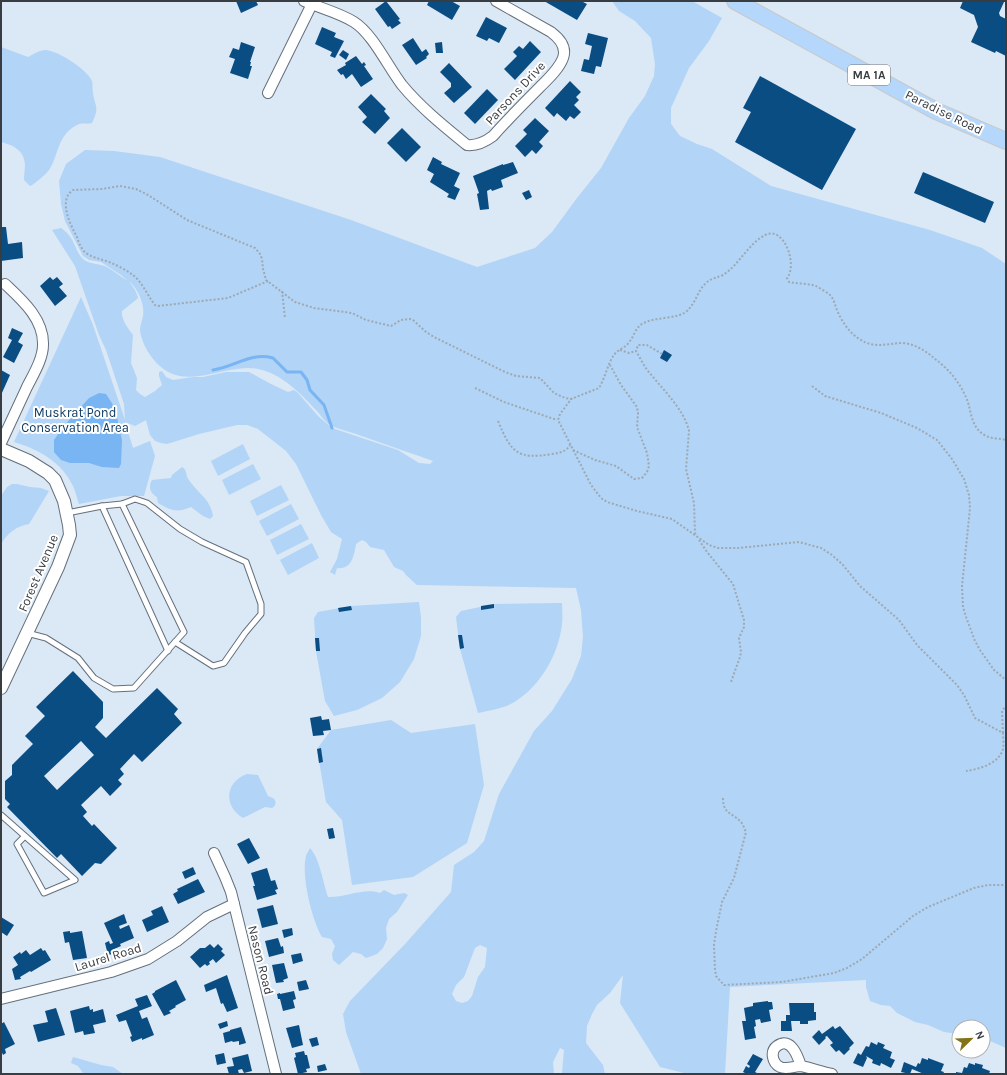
<svg xmlns="http://www.w3.org/2000/svg" width="1007" height="1075" font-family="Karla,sans-serif">
	<style>
		.green { fill: #b2d4f7; fill-rule: evenodd }
		.water { fill: #78b5f2 }
		.lines { fill: none; stroke-linecap: round; stroke-linejoin: round }
		.stream { stroke: #78b5f2; stroke-width: 3 }
		.building { fill: #0a4d83; fill-rule: evenodd }
		.service-casing { stroke: #65707c; stroke-width: 7 }
		.minor-casing { stroke: #65707c; stroke-width: 12 }
		.tertiary-casing { stroke: #65707c; stroke-width: 14 }
		.trunk-casing { stroke: #c7c9ca; stroke-width: 18 }
		.path { stroke: #9ea8b2; stroke-width: 2; stroke-dasharray: 2 2; stroke-linecap: butt }
		.service { stroke: #fff; stroke-width: 5 }
		.minor { stroke: #fff; stroke-width: 10 }
		.tertiary { stroke: #fff; stroke-width: 12 }
		.trunk { stroke: #b4d7fb; stroke-width: 16 }
		.labels { text-anchor: middle; dominant-baseline: central; stroke-width: 4; stroke-linejoin: round; paint-order: stroke }
		.shield { fill: #fff; stroke: #74777b; stroke-width: 1 }
		.shield-label { font-size: 12px; font-weight: bold; fill: #383d42 }
		.street-label { font-size: 13px; fill: #383d42; stroke: #fff }
		.park-label { font-size: 13px; fill: #113d65; stroke: #fff }
	</style>
	<rect width="100%" height="100%" fill="#dbe8f5"/>
	<g class="green">
		<path d="M 612,1 L 692,1 L 722,18 L 709,41 L 689,68 L 671,108 L 671,124 L 680,136 L 697,144 L 712,149 L 771,186 L 930,230 L 982,248 L 1006,264 L 1006,1048 L 990,1041 L 983,1041 L 983,1027 L 959,1027 L 959,1034 L 944,1032 L 928,1025 L 915,1022 L 897,1013 L 890,1006 L 881,1005 L 870,1001 L 866,987 L 866,980 L 730,987 L 725,1074 L 688,1074 L 660,1067 L 620,1003 L 623,975 L 610,993 L 597,1005 L 592,1014 L 587,1026 L 586,1043 L 603,1065 L 605,1074 L 562,1074 L 564,1050 L 560,1048 L 553,1062 L 554,1074 L 361,1074 L 346,1032 L 343,1014 L 350,1001 L 406,943 L 451,892 L 454,865 L 474,852 L 484,841 L 499,794 L 534,731 L 552,711 L 572,679 L 581,656 L 583,637 L 581,610 L 576,588 L 417,585 L 406,575 L 403,571 L 394,567 L 384,550 L 370,547 L 366,542 L 362,540 L 356,544 C 354,555 352,570 337,568 L 335,575 L 330,572 L 337,559 L 342,539 L 331,532 L 321,515 L 296,464 L 286,451 L 258,429 L 247,425 L 237,425 L 199,434 L 167,444 L 161,443 L 155,441 L 150,435 L 146,420 L 135,426 L 125,422 L 133,448 L 150,441 L 155,456 L 144,496 L 121,496 L 79,504 C 77,499 76,492 73,486 C 62,462 38,449 14,442 L 81,297 L 93,325 L 125,420 L 124,404 L 106,350 L 99,335 L 75,266 L 52,230 L 61,228 C 76,238 74,250 83,259 C 90,265 99,263 107,267 C 114,271 121,277 128,281 L 121,275 L 101,262 L 89,260 L 83,256 L 65,221 L 61,204 L 59,181 L 66,164 L 85,150 L 114,151 L 160,157 L 351,220 L 477,267 L 535,248 L 552,232 L 577,198 L 601,168 L 629,118 L 645,96 L 654,76 L 655,64 L 651,38 L 635,21 L 619,11 ZM 129,281 C 138,289 145,304 143,316 C 142,321 140,325 140,331 C 142,344 151,359 161,367 C 188,391 228,362 258,369 C 282,374 299,392 316,410 C 320,414 325,422 330,425 C 338,429 348,431 356,434 C 374,440 392,447 410,453 C 418,456 426,458 433,461 L 430,464 L 419,463 L 398,450 L 332,428 L 318,416 L 298,393 L 294,390 L 288,392 L 271,384 L 249,372 L 226,372 L 203,377 L 193,377 L 173,380 L 166,377 L 162,371 L 159,372 L 159,376 L 162,385 L 155,391 L 145,397 L 140,394 L 136,390 L 137,378 L 131,363 L 133,335 C 128,328 121,320 122,311 L 137,299 L 138,297 L 135,290 ZM 480,945 L 487,948 L 485,967 L 478,977 L 472,996 L 468,1001 L 462,1003 L 456,1001 L 452,994 L 456,985 L 464,977 L 475,948 Z"/>
		<path d="M 1,47 L 28,57 C 34,54 39,50 46,50 C 58,51 87,69 92,81 C 93,85 92,89 93,93 C 95,108 100,106 92,123 C 87,125 82,122 77,125 C 57,135 59,155 49,170 C 46,174 35,184 30,186 L 24,180 C 24,175 25,169 25,164 C 24,150 13,145 1,142 Z"/>
		<path d="M 243,444 L 250,459 L 218,476 L 211,461 Z"/>
		<path d="M 253,464 L 261,479 L 229,495 L 222,480 Z"/>
		<path d="M 182,467 C 188,470 185,476 189,480 C 198,494 210,498 213,516 L 210,519 L 203,516 L 191,507 C 176,513 172,511 158,503 L 157,497 C 150,493 148,487 152,480 L 171,478 L 172,475 Z"/>
		<path d="M 12,484 L 17,484 L 30,487 L 41,488 L 49,491 L 29,524 C 16,526 8,533 1,544 L 1,496 L 7,487 Z"/>
		<path d="M 281,485 L 289,500 L 257,516 L 250,501 Z"/>
		<path d="M 291,504 L 299,519 L 267,536 L 259,521 Z"/>
		<path d="M 301,524 L 309,539 L 277,555 L 270,540 Z"/>
		<path d="M 312,543 L 319,558 L 288,575 L 280,560 Z"/>
		<path d="M 419,602 L 421,617 L 421,636 L 414,659 L 400,682 L 382,698 L 357,710 L 334,716 L 325,701 L 316,651 L 314,618 L 318,612 L 351,606 Z"/>
		<path d="M 562,603 C 562,610 563,617 562,624 C 559,653 541,685 516,701 C 506,708 491,710 478,713 L 460,649 L 456,617 L 461,611 L 494,604 Z"/>
		<path d="M 391,720 L 411,733 L 475,724 L 484,785 L 467,843 L 413,877 L 352,885 L 342,820 L 326,802 L 317,749 L 331,730 Z"/>
		<path d="M 247,774 L 258,775 L 268,796 L 273,798 C 277,801 276,806 272,808 L 265,807 L 243,818 C 223,806 225,782 247,774 Z"/>
		<path d="M 310,848 C 320,859 323,883 328,897 C 344,898 365,887 380,893 L 384,890 L 394,895 L 404,893 L 408,895 L 397,912 L 389,919 L 386,928 L 387,939 L 383,948 L 377,954 L 366,958 L 361,954 L 353,952 L 339,965 L 333,960 L 332,954 L 335,946 L 331,939 L 322,937 C 312,920 301,876 306,856 C 307,853 309,850 310,848 Z"/>
		<path d="M 73,1057 L 101,1065 L 113,1067 L 123,1074 L 89,1074 L 83,1073 L 78,1066 L 71,1063 Z"/>
	</g>
	<path class="water" d="M 99,393 L 106,394 L 115,408 L 122,440 L 121,464 L 119,468 L 102,467 L 89,463 L 70,463 L 61,460 L 54,452 L 54,440 L 63,427 L 89,398 Z"/>
	<g class="lines">
		<path class="stream" d="M 213,370 C 235,367 250,352 273,358 L 287,372 L 301,372 L 307,380 L 310,390 L 324,405 L 332,428"/>
	</g>
	<g class="building">
		<path d="M 236,1 L 256,1 L 258,5 L 241,13 Z"/>
		<path d="M 386,1 L 400,19 L 398,20 L 401,23 L 392,29 L 390,26 L 388,27 L 375,9 Z"/>
		<path d="M 429,1 L 451,1 L 460,6 L 452,20 L 427,5 Z"/>
		<path d="M 544,1 L 581,1 L 587,4 L 577,20 Z"/>
		<path d="M 963,1 L 1004,2 L 999,13 L 1000,16 L 1006,19 L 1006,56 L 996,51 L 995,53 L 971,42 L 978,27 L 974,15 L 960,8 Z"/>
		<path d="M 486,17 L 507,28 L 499,43 L 489,38 L 487,41 L 476,36 Z"/>
		<path d="M 322,27 L 336,33 L 334,37 L 344,41 L 335,58 L 330,56 L 332,52 L 315,44 Z"/>
		<path d="M 588,33 L 608,38 L 601,67 L 596,66 L 594,74 L 581,71 L 584,59 L 589,60 L 592,46 L 585,44 Z"/>
		<path d="M 413,38 L 422,52 L 426,49 L 429,54 L 426,57 L 427,58 L 416,65 L 402,45 Z"/>
		<path d="M 530,41 L 541,52 L 515,80 L 504,69 L 517,56 L 513,52 L 519,46 L 523,49 Z"/>
		<path d="M 241,42 L 255,47 L 250,62 L 251,62 L 250,66 L 252,66 L 248,79 L 230,73 L 235,59 L 229,57 L 233,48 L 239,50 Z"/>
		<path d="M 442,42 L 443,53 L 436,53 L 435,43 Z"/>
		<path d="M 343,50 L 349,54 L 346,60 L 339,55 Z"/>
		<path d="M 356,56 L 362,64 L 364,62 L 366,65 L 364,66 L 373,79 L 361,87 L 352,74 L 346,79 L 343,74 L 341,75 L 337,70 L 346,65 L 345,63 Z"/>
		<path d="M 449,63 L 472,87 L 454,103 L 444,93 L 451,87 L 451,83 L 440,72 Z"/>
		<path d="M 760,76 L 856,129 L 822,190 L 735,142 L 751,112 L 743,108 Z"/>
		<path d="M 570,81 L 581,92 L 576,97 L 579,100 L 574,105 L 581,112 L 574,119 L 570,116 L 566,121 L 557,113 L 554,117 L 545,108 Z"/>
		<path d="M 487,89 L 498,100 L 475,124 L 464,113 Z"/>
		<path d="M 371,94 L 386,109 L 384,111 L 390,118 L 375,134 L 362,122 L 367,117 L 358,107 Z"/>
		<path d="M 535,118 L 549,131 L 539,142 L 543,146 L 536,154 L 532,150 L 525,157 L 515,146 L 527,134 L 523,130 Z"/>
		<path d="M 402,128 L 421,147 L 406,162 L 387,143 Z"/>
		<path d="M 433,157 L 442,162 L 441,164 L 460,173 L 454,186 L 460,189 L 455,200 L 447,197 L 449,194 L 430,182 L 434,174 L 427,170 Z"/>
		<path d="M 513,162 L 518,173 L 501,180 L 503,187 L 492,191 L 491,189 L 487,191 L 489,209 L 480,210 L 477,194 L 479,193 L 473,176 L 503,164 L 503,165 Z"/>
		<path d="M 923,172 L 994,202 L 985,223 L 914,193 Z"/>
		<path d="M 529,190 L 532,197 L 526,200 L 522,193 Z"/>
		<path d="M 1,227 L 6,227 L 8,244 L 22,242 L 23,258 L 1,261 Z"/>
		<path d="M 50,277 L 53,280 L 57,277 L 63,284 L 59,287 L 67,296 L 55,306 L 40,286 Z"/>
		<path d="M 12,328 L 23,333 L 18,342 L 23,345 L 14,363 L 3,357 L 12,340 L 8,338 Z"/>
		<path d="M 664,350 L 672,355 L 667,362 L 660,358 Z"/>
		<path d="M 1,370 L 10,375 L 1,395 Z"/>
		<path d="M 494,604 L 494,608 L 481,610 L 481,606 Z"/>
		<path d="M 351,606 L 352,610 L 339,612 L 338,608 Z"/>
		<path d="M 458,635 L 462,635 L 464,648 L 460,649 Z"/>
		<path d="M 315,638 L 319,638 L 320,651 L 316,651 Z"/>
		<path d="M 73,671 L 103,702 L 103,718 L 95,727 L 106,738 L 157,688 L 178,709 L 174,714 L 182,723 L 142,762 L 134,754 L 120,769 L 124,774 L 118,780 L 122,784 L 110,796 L 101,786 L 81,805 L 87,812 L 83,816 L 92,826 L 94,824 L 117,848 L 101,864 L 95,863 L 82,876 L 61,854 L 57,858 L 7,807 L 10,804 L 5,799 L 5,781 L 12,775 L 12,765 L 33,744 L 25,736 L 45,716 L 36,707 ZM 81,741 L 94,755 L 57,790 L 44,776 Z"/>
		<path d="M 321,716 L 322,720 L 329,719 L 331,730 L 323,731 L 324,735 L 313,736 L 310,718 Z"/>
		<path d="M 321,748 L 323,762 L 319,763 L 317,749 Z"/>
		<path d="M 333,828 L 335,838 L 329,839 L 327,829 Z"/>
		<path d="M 249,838 L 260,858 L 248,864 L 237,844 Z"/>
		<path d="M 193,867 L 196,874 L 185,879 L 182,872 Z"/>
		<path d="M 267,868 L 271,881 L 275,880 L 278,889 L 275,890 L 277,894 L 257,900 L 253,886 L 255,886 L 251,873 Z"/>
		<path d="M 198,879 L 205,892 L 178,904 L 173,894 L 178,891 L 177,889 Z"/>
		<path d="M 273,905 L 278,924 L 262,928 L 257,909 Z"/>
		<path d="M 162,906 L 169,922 L 147,932 L 142,920 L 153,915 L 151,911 Z"/>
		<path d="M 124,914 L 127,923 L 119,926 L 120,929 L 129,925 L 134,938 L 120,944 L 121,946 L 112,950 L 113,954 L 108,955 L 105,943 L 109,941 L 110,944 L 113,943 L 104,923 Z"/>
		<path d="M 1,917 L 14,925 L 7,936 L 1,932 Z"/>
		<path d="M 292,928 L 293,935 L 284,938 L 282,930 Z"/>
		<path d="M 70,931 L 70,933 L 82,931 L 87,958 L 73,960 L 69,942 L 65,943 L 63,932 Z"/>
		<path d="M 278,938 L 281,947 L 283,946 L 284,953 L 269,957 L 265,941 Z"/>
		<path d="M 210,944 L 214,948 L 218,944 L 223,949 L 221,951 L 225,955 L 216,963 L 213,959 L 209,962 L 210,964 L 207,966 L 205,964 L 200,968 L 190,957 L 200,948 L 205,948 Z"/>
		<path d="M 41,948 L 43,951 L 45,950 L 51,960 L 31,972 L 30,971 L 20,977 L 21,979 L 15,980 L 12,969 L 18,965 L 13,957 L 20,952 L 21,954 L 26,950 L 30,955 Z"/>
		<path d="M 301,953 L 303,961 L 293,964 L 291,955 Z"/>
		<path d="M 284,963 L 288,978 L 283,980 L 284,982 L 276,983 L 272,965 Z"/>
		<path d="M 227,975 L 238,1008 L 227,1012 L 223,1003 L 221,1004 L 216,988 L 206,992 L 204,985 Z"/>
		<path d="M 176,980 L 186,1000 L 175,1006 L 176,1007 L 169,1011 L 171,1013 L 164,1016 L 152,994 L 155,992 L 155,991 Z"/>
		<path d="M 306,980 L 309,989 L 299,991 L 297,982 Z"/>
		<path d="M 294,991 L 296,999 L 293,1000 L 295,1008 L 283,1011 L 280,999 L 278,999 L 277,994 L 280,993 L 280,994 Z"/>
		<path d="M 147,995 L 152,1006 L 139,1011 L 142,1019 L 147,1017 L 154,1035 L 142,1040 L 142,1038 L 132,1042 L 130,1037 L 132,1036 L 126,1020 L 119,1022 L 116,1015 L 138,1006 L 135,999 Z"/>
		<path d="M 768,1001 L 768,1002 L 772,1002 L 773,1009 L 769,1010 L 771,1021 L 761,1023 L 760,1019 L 755,1020 L 756,1026 L 754,1027 L 756,1038 L 745,1040 L 742,1021 L 746,1021 L 744,1008 L 753,1006 L 753,1003 Z"/>
		<path d="M 789,1003 L 814,1003 L 814,1012 L 816,1012 L 816,1020 L 808,1021 L 808,1024 L 800,1024 L 800,1021 L 791,1021 L 792,1031 L 781,1031 L 781,1021 L 786,1021 L 786,1015 L 790,1015 Z"/>
		<path d="M 89,1006 L 90,1010 L 93,1009 L 93,1012 L 103,1009 L 106,1022 L 93,1025 L 95,1033 L 84,1035 L 83,1031 L 75,1033 L 70,1011 Z"/>
		<path d="M 56,1008 L 65,1035 L 38,1042 L 33,1025 L 48,1022 L 45,1011 Z"/>
		<path d="M 227,1021 L 228,1026 L 220,1029 L 218,1024 Z"/>
		<path d="M 4,1022 L 15,1044 L 5,1049 L 6,1053 L 3,1055 L 1,1050 L 1,1024 Z"/>
		<path d="M 299,1025 L 303,1045 L 292,1048 L 286,1028 Z"/>
		<path d="M 833,1026 L 835,1029 L 840,1026 L 854,1043 L 849,1048 L 850,1049 L 844,1055 L 839,1050 L 836,1052 L 830,1045 L 833,1043 L 827,1036 L 825,1037 L 826,1038 L 819,1045 L 812,1037 L 819,1030 L 822,1034 Z"/>
		<path d="M 241,1027 L 246,1043 L 239,1045 L 239,1041 L 233,1042 L 232,1041 L 225,1043 L 223,1033 L 230,1031 L 230,1030 Z"/>
		<path d="M 317,1037 L 319,1045 L 312,1047 L 309,1039 Z"/>
		<path d="M 871,1042 L 877,1045 L 878,1042 L 885,1045 L 883,1048 L 892,1052 L 890,1058 L 895,1060 L 891,1068 L 881,1063 L 880,1066 L 872,1063 L 873,1060 L 866,1056 L 867,1058 L 863,1067 L 853,1063 L 858,1053 L 861,1055 L 866,1046 L 869,1047 Z"/>
		<path d="M 304,1051 L 305,1055 L 307,1055 L 310,1068 L 306,1069 L 307,1072 L 298,1074 L 294,1058 L 296,1057 L 295,1053 Z"/>
		<path d="M 224,1053 L 226,1063 L 217,1065 L 215,1055 Z"/>
		<path d="M 248,1054 L 252,1071 L 244,1073 L 242,1069 L 238,1070 L 239,1074 L 229,1074 L 227,1067 L 234,1066 L 232,1058 Z"/>
		<path d="M 753,1054 L 763,1059 L 755,1072 L 757,1073 L 756,1074 L 747,1074 L 743,1072 L 746,1066 L 749,1068 L 750,1066 L 747,1064 Z"/>
		<path d="M 922,1058 L 928,1060 L 928,1058 L 944,1064 L 941,1071 L 944,1072 L 943,1074 L 924,1074 L 912,1069 L 910,1074 L 901,1072 L 904,1062 L 916,1067 L 918,1063 L 920,1064 Z"/>
		<path d="M 969,1063 L 975,1065 L 975,1063 L 983,1065 L 982,1068 L 990,1071 L 989,1074 L 956,1074 L 956,1072 L 962,1073 L 964,1067 L 967,1068 Z"/>
		<path d="M 325,1064 L 327,1070 L 318,1072 L 317,1066 Z"/>
	</g>
	<g class="lines">
		<g class="service-casing">
			<g id="service">
				<path d="M 102,506 L 168,651"/>
				<path d="M 67,513 L 102,506 L 122,504 L 135,499 L 147,503 L 180,529 L 202,542 L 246,562 L 261,604 L 261,614 L 245,633 L 224,663 L 213,666 L 175,642"/>
				<path d="M 27,633 L 46,638 L 78,658 L 94,678 L 113,689 L 134,688 L 184,632 L 122,504"/>
				<path d="M 1,815 L 75,880 L 44,893 L 17,844 L 25,836"/>
			</g>
		</g>
		<g class="minor-casing">
			<g id="minor">
				<path d="M 304,1 C 320,8 340,13 354,22 C 373,34 388,67 402,85 C 421,108 445,127 467,145 C 477,146 485,142 493,136 C 508,119 524,103 540,87 C 548,79 559,69 563,58 C 567,47 559,38 551,32 L 496,1"/>
				<path d="M 268,93 L 312,4"/>
				<path d="M 1,443 C 10,424 18,406 27,387 C 33,375 43,359 43,345 C 44,319 22,300 5,284"/>
				<path d="M 214,853 L 225,877 L 231,892 L 276,1074"/>
				<path d="M 1,999 L 111,972 L 148,959 L 177,941 L 207,917 L 234,904"/>
				<path d="M 801,1066 C 798,1057 791,1036 777,1046 C 770,1051 772,1063 780,1067 C 787,1070 794,1066 801,1066 C 811,1068 822,1072 832,1074"/>
			</g>
		</g>
		<g class="tertiary-casing">
			<path id="tertiary" d="M 1,449 L 29,461 L 48,473 L 55,480 L 64,501 L 69,525 L 70,535 L 58,567 L 1,688"/>
		</g>
		<g class="trunk-casing">
			<path id="trunk" d="M 735,1 L 936,111 L 1006,141"/>
		</g>
		<g class="path">
			<path d="M 268,281 L 228,298 L 158,306 L 155,305 C 147,295 143,283 133,275 C 126,270 117,265 109,262 C 101,259 93,258 86,253 C 81,249 79,243 77,237 C 70,224 58,200 73,190 L 102,189 L 120,186 L 136,189 L 148,195 L 187,220 L 255,248 L 260,254 L 262,259 L 263,269 L 266,280 L 295,302 L 314,308 L 352,313 L 366,320 L 391,326 L 401,320 L 410,319 L 413,320 L 426,332 L 434,337 L 505,372 L 516,376 L 540,378 L 554,393 L 565,398 L 571,399 L 599,388 C 605,378 608,363 614,355 C 618,349 626,348 630,341 C 634,336 636,327 642,324 C 654,316 679,320 688,310 C 696,302 698,290 706,283 C 711,278 717,278 723,275 C 739,265 748,244 765,235 C 784,225 798,265 787,278 L 789,282 C 798,284 807,283 816,286 C 821,289 827,292 831,296 C 834,300 835,305 837,310 C 842,322 850,334 861,340 C 875,349 888,343 903,343 C 915,344 926,351 935,359 C 950,370 961,384 968,402 C 971,413 972,427 983,434 C 989,439 999,438 1006,440"/>
			<path d="M 282,291 L 285,318"/>
			<path d="M 620,350 L 629,353 L 636,351"/>
			<path d="M 662,354 L 647,345 L 638,345 L 636,351 C 639,356 642,362 645,367 C 659,386 684,408 689,431 L 686,469 L 694,503 L 695,533 L 697,536"/>
			<path d="M 812,386 L 825,396 L 881,413 L 917,428 L 937,440 L 952,459 L 964,479 L 969,495 L 970,508 L 962,586 L 963,607 L 966,617 L 975,641 L 980,650 L 994,670 L 1006,680"/>
			<path d="M 475,388 L 504,402 L 557,420"/>
			<path d="M 572,398 L 560,414 L 558,420 L 591,485 L 601,498 L 607,502 L 637,511 L 672,519 L 709,545 L 718,548 L 738,548 L 799,542 L 821,548 L 832,555 L 843,565 L 860,586 L 899,620 L 917,645 L 957,685 L 964,695 L 975,718 L 1003,733 C 1003,738 1004,744 1003,749 C 999,764 979,769 966,771"/>
			<path d="M 498,421 C 511,452 517,460 552,454 C 559,453 566,452 570,445"/>
			<path d="M 573,450 L 595,460 L 616,466 L 634,479 L 642,478 L 647,472 L 649,466 L 647,453 L 637,427 L 638,413 L 637,407 L 621,385 L 610,365"/>
			<path d="M 699,540 L 707,552 L 733,584 L 744,620 L 744,627 L 739,638 L 741,652 L 740,657 L 731,682"/>
			<path d="M 1003,733 L 1002,711 L 1006,706"/>
			<path d="M 723,798 C 723,814 731,812 740,821 C 743,824 744,828 746,832 L 734,878 L 722,902 L 716,931 L 714,945 L 715,970 L 716,976 L 724,985 L 782,982 L 834,973 L 847,968 L 862,959 L 913,916 L 928,907 L 974,888 L 988,885 L 1006,885"/>
		</g>
		<use href="#service" class="service"/>
		<use href="#minor" class="minor"/>
		<use href="#tertiary" class="tertiary"/>
		<use href="#trunk" class="trunk"/>
	</g>
	<g class="labels">
		<rect class="shield" x="848" y="65" width="42" height="20" rx="3"/>
		<g class="shield-label">
			<text x="869" y="75">MA 1A</text>
		</g>
		<g class="street-label">
			<text transform="translate(515 93) rotate(-47)">Parsons Drive</text>
			<text transform="translate(944 112) rotate(26)">Paradise Road</text>
			<text transform="translate(38 573) rotate(-67)">Forest Avenue</text>
			<text transform="translate(108 957) rotate(-17)">Laurel Road</text>
			<text transform="translate(261 960) rotate(76)">Nason Road</text>
		</g>
		<g class="park-label">
			<text x="75" y="412">Muskrat Pond<tspan x="75" dy="15">Conservation Area</tspan></text>
		</g>
	</g>
	<rect width="1007" height="1075" fill="none" stroke="#383d42" stroke-width="4"/>
	<g transform="translate(971 1039) rotate(67)"><circle r="19" fill="#ffffff" stroke="#afb1b3"/>
	<path d="M0-3L7 15L0 10L-7 15Z" fill="#827416"/>
	<text y="-6" font-size="11" font-weight="bold" text-anchor="middle" fill="#383d42">N</text>
	</g>
</svg>
